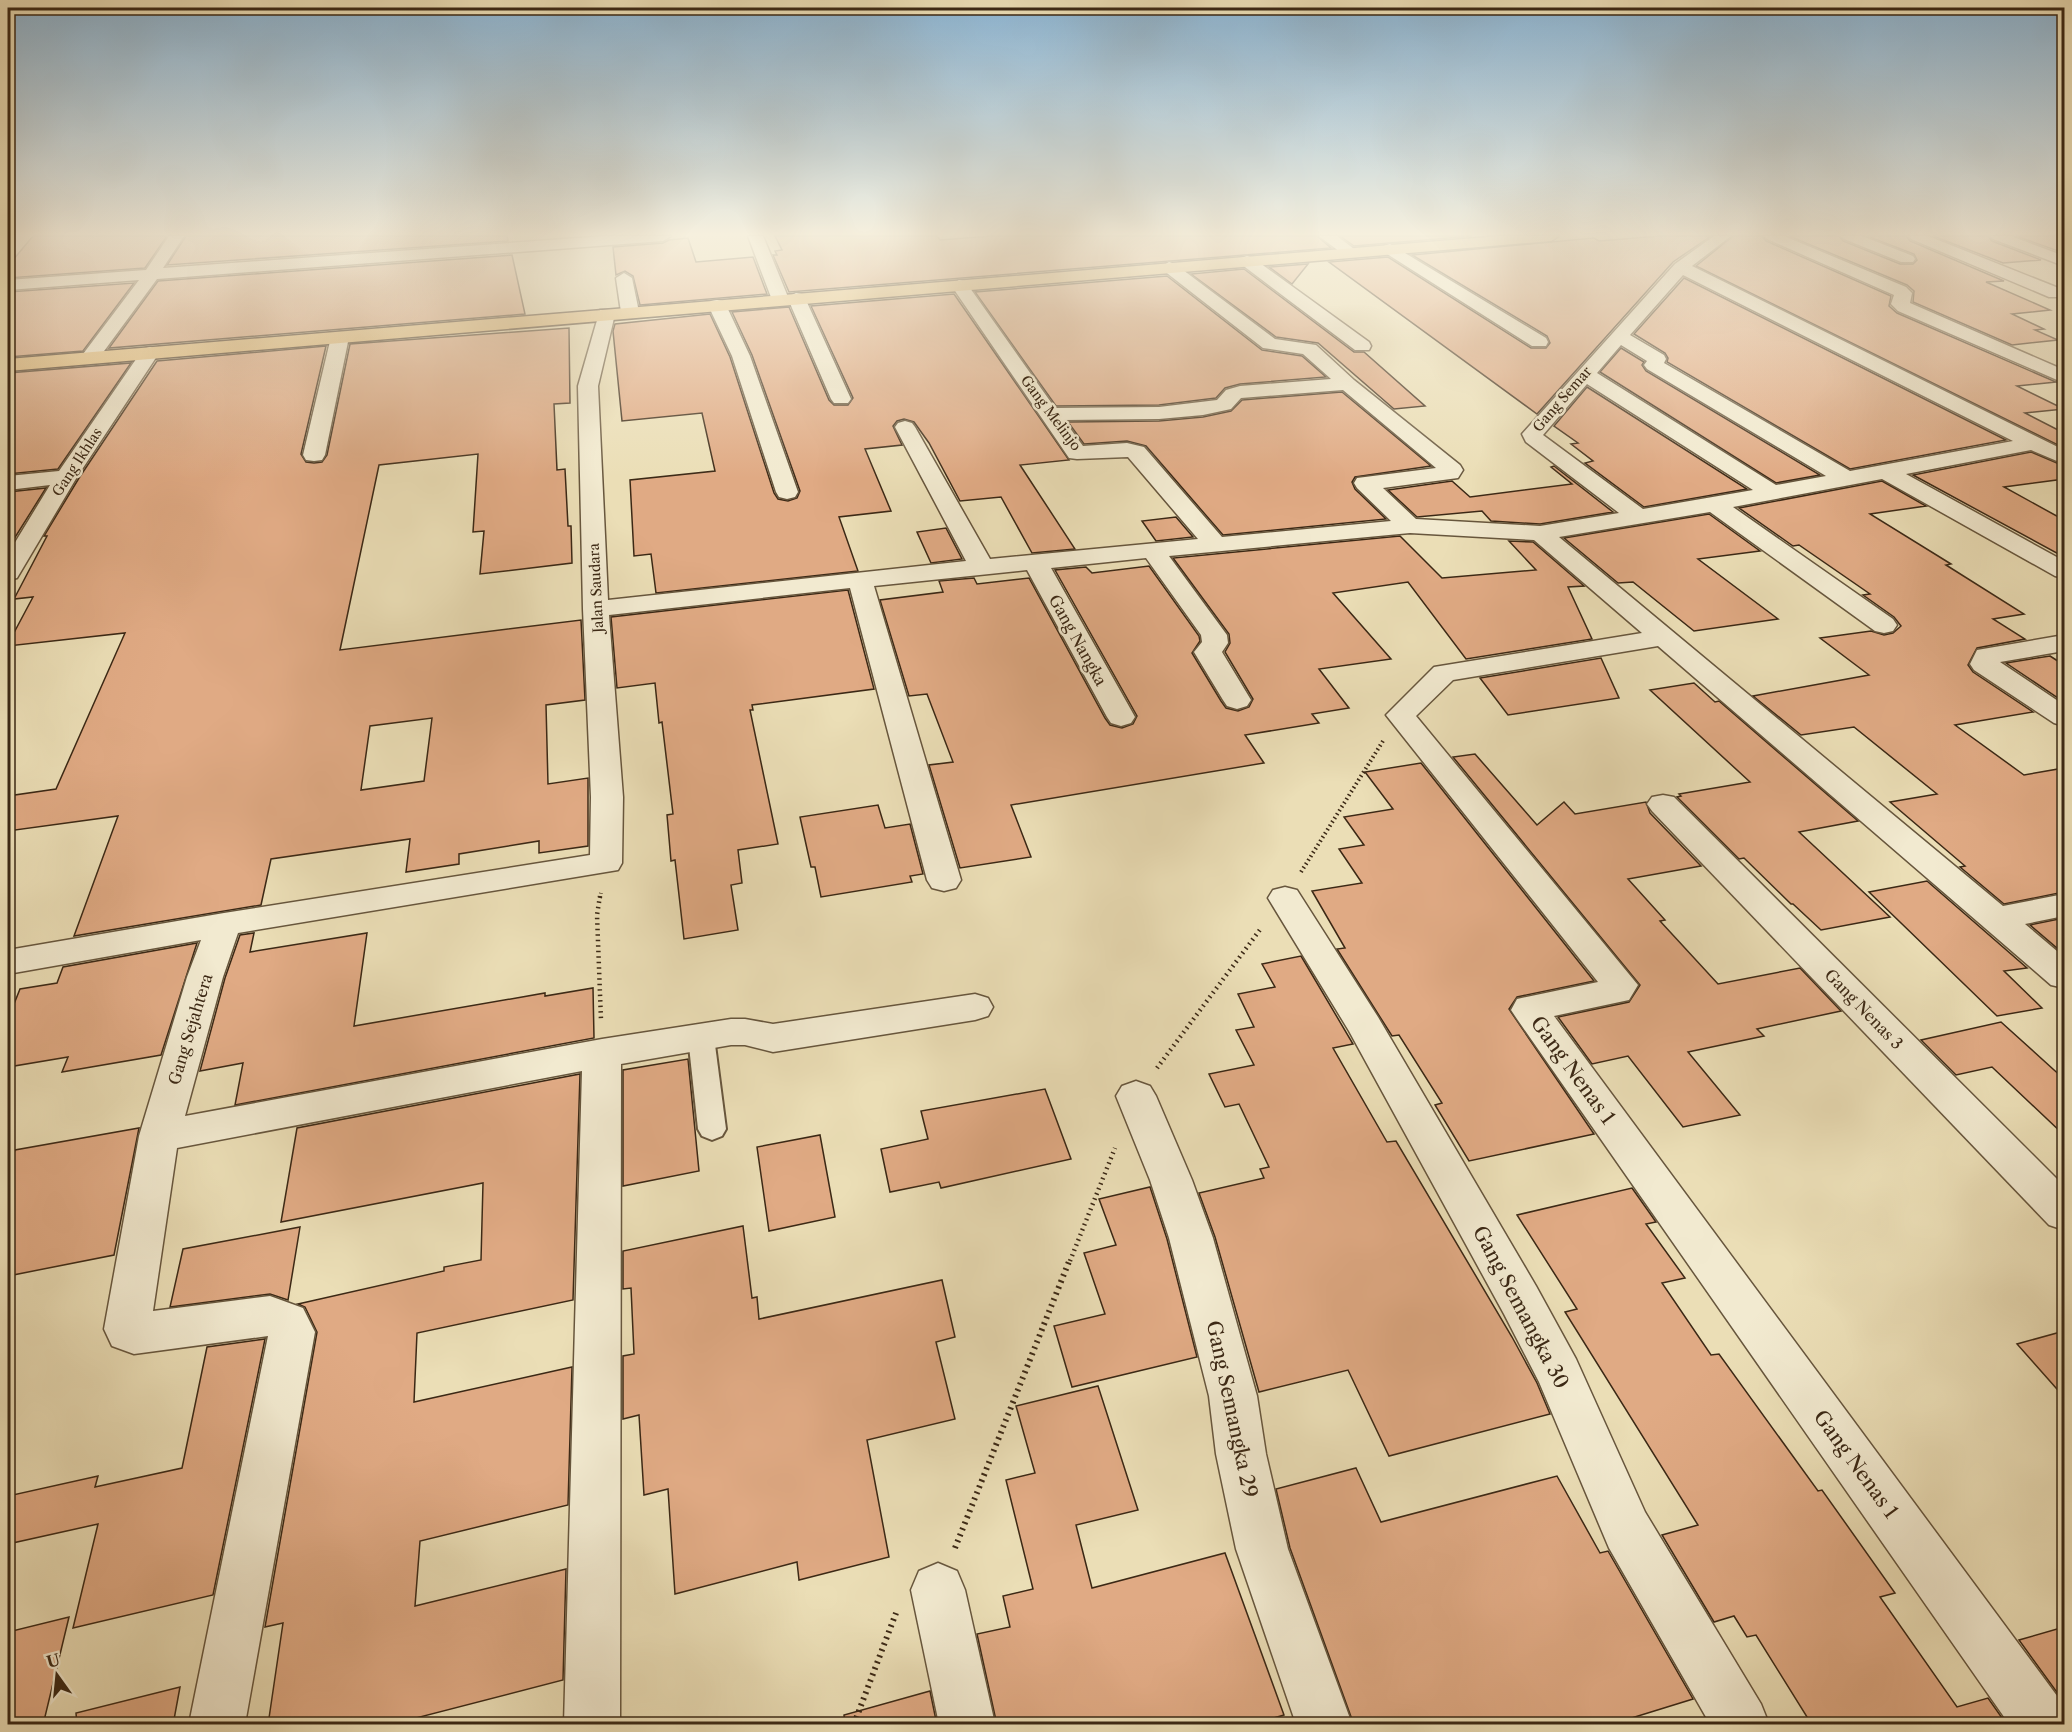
<svg xmlns="http://www.w3.org/2000/svg" width="2072" height="1732" font-family="'Libre Caslon Text',serif">
	<style>
		.building { fill: #e0aa84; stroke: #3b2815; stroke-width: 1.5; fill-rule: evenodd }
		.lines { fill: none; stroke-linecap: round; stroke-linejoin: round }
		.service-casing { stroke: #67563d; stroke-width: 4 }
		.minor-casing { stroke: #67563d; stroke-width: 3 }
		.trunk-casing { stroke: #3b2815; stroke-width: 3 }
		.path-far2 { stroke: #3b2815; stroke-width: 4; stroke-dasharray: 1.5 3; stroke-linecap: butt }
		.path-far1 { stroke: #3b2815; stroke-width: 4.5; stroke-dasharray: 1.5 4; stroke-linecap: butt }
		.path { stroke: #3b2815; stroke-width: 6; stroke-dasharray: 2 4.5; stroke-linecap: butt }
		.service { fill: #f2ead0; fill-rule: evenodd }
		.minor { fill: #f2ead0; fill-rule: evenodd }
		.trunk { fill: #e6bf7b; fill-rule: evenodd }
		.labels { text-anchor: middle; dominant-baseline: central; stroke-width: 5; stroke-linejoin: round; paint-order: stroke }
		.far-street-label { font-size: 14px; fill: #3b2815; stroke: #f2ead0 }
		.street-label { font-size: 16px; fill: #3b2815; stroke: #f2ead0 }
		.near-street-label { font-size: 20px; fill: #3b2815; stroke: #f2ead0 }
	</style>
	<rect width="100%" height="100%" fill="#ebdeb6"/>
	<filter id="stains"><feTurbulence type="fractalNoise" baseFrequency=".00333" numOctaves="4"/><feColorMatrix values="0 0 0 0 .2 0 0 0 0 .09 0 0 0 0 .02 0 0 0 .5 -.17"/></filter>
	<radialGradient id="worn" r=".72"><stop offset=".6" stop-color="#630" stop-opacity="0"/><stop offset="1" stop-color="#630" stop-opacity=".3"/></radialGradient>
	<g class="building">
		<path d="M 33,236 L 167,236 L 145,268 L 8,278 L 8,266 Z"/>
		<path d="M 186,236 L 507,236 L 508,241 L 167,265 Z"/>
		<path d="M 775,236 L 937,236 L 940,240 L 991,236 L 1317,236 L 1331,248 L 789,292 L 773,255 L 777,255 L 775,251 L 782,250 Z"/>
		<path d="M 1340,236 L 1472,236 L 1354,246 Z"/>
		<path d="M 1659,236 L 1711,236 L 1673,262 L 1537,414 L 1329,262 L 1388,257 L 1531,348 L 1546,348 L 1550,343 L 1547,336 L 1412,255 L 1594,238 L 1599,241 Z"/>
		<path d="M 1733,236 L 1762,236 L 1766,241 L 1891,296 L 1889,306 L 1897,313 L 2056,382 L 2017,386 L 2064,409 L 2025,413 L 2064,433 L 2064,448 L 1696,266 Z"/>
		<path d="M 1789,236 L 1839,236 L 1843,241 L 1900,264 L 1913,264 L 1917,260 L 1914,254 L 1867,236 L 1906,236 L 1910,241 L 2004,281 L 1986,282 L 2050,310 L 2012,314 L 2044,329 L 2035,330 L 2058,340 L 2012,345 L 1913,302 L 1914,291 L 1907,285 Z"/>
		<path d="M 1933,236 L 1988,236 L 1992,241 L 2041,260 L 2003,263 Z"/>
		<path d="M 2016,236 L 2060,236 L 2061,252 Z"/>
		<path d="M 688,238 L 696,262 L 753,257 L 767,294 L 640,305 L 633,276 L 625,271 L 616,275 L 613,247 L 663,243 L 669,240 Z"/>
		<path d="M 512,255 L 525,314 L 109,348 L 158,281 Z"/>
		<path d="M 1308,264 L 1292,284 L 1269,267 Z"/>
		<path d="M 1244,269 L 1354,352 L 1364,352 L 1425,406 L 1394,409 L 1318,343 L 1276,337 L 1191,274 Z"/>
		<path d="M 1167,276 L 1262,350 L 1302,356 L 1326,377 L 1240,384 L 1225,388 L 1216,398 L 1159,405 L 1056,406 L 975,292 Z"/>
		<path d="M 1684,278 L 2006,440 L 1850,469 L 1667,362 L 1668,358 L 1665,353 L 1634,334 Z"/>
		<path d="M 134,283 L 83,351 L 8,357 L 8,292 Z"/>
		<path d="M 954,294 L 1069,460 L 1020,465 L 1075,549 L 1032,553 L 1001,497 L 960,501 L 929,443 L 914,422 L 904,419 L 897,421 L 893,426 L 902,445 L 865,449 L 891,511 L 839,517 L 858,571 L 656,593 L 651,554 L 634,556 L 630,480 L 715,471 L 702,413 L 622,421 L 613,331 L 615,324 L 710,314 L 730,357 L 774,493 L 778,499 L 788,501 L 797,498 L 800,491 L 752,355 L 732,312 L 789,307 L 829,400 L 834,405 L 848,405 L 853,398 L 811,306 Z"/>
		<path d="M 569,328 L 570,403 L 554,404 L 557,470 L 565,469 L 568,526 L 571,526 L 572,563 L 480,574 L 484,531 L 473,532 L 478,454 L 379,465 L 340,650 L 581,620 L 585,700 L 546,705 L 548,784 L 588,778 L 588,846 L 539,853 L 539,841 L 459,854 L 459,864 L 406,872 L 410,839 L 271,859 L 261,905 L 74,936 L 118,816 L 8,831 L 8,796 L 56,789 L 125,633 L 8,646 L 8,644 L 33,597 L 14,599 L 47,536 L 44,536 L 79,478 L 157,361 L 326,346 L 301,454 L 306,462 L 314,463 L 322,462 L 327,455 L 350,344 ZM 432,718 L 424,781 L 361,790 L 370,726 Z"/>
		<path d="M 1621,348 L 1644,362 L 1642,365 L 1646,371 L 1820,475 L 1776,483 L 1600,372 Z"/>
		<path d="M 131,363 L 58,469 L 8,474 L 8,373 Z"/>
		<path d="M 1587,387 L 1747,489 L 1644,507 L 1585,463 L 1593,461 L 1571,444 L 1578,443 L 1554,426 Z"/>
		<path d="M 1342,392 L 1431,466 L 1355,477 L 1352,482 L 1355,489 L 1386,519 L 1223,535 L 1146,446 L 1127,441 L 1084,444 L 1068,422 L 1159,421 L 1203,417 L 1231,411 L 1242,400 Z"/>
		<path d="M 2031,452 L 2064,466 L 2064,479 L 2004,487 L 2064,520 L 2064,557 L 1913,475 Z"/>
		<path d="M 1554,466 L 1613,512 L 1540,524 L 1491,521 L 1482,511 L 1417,517 L 1388,490 L 1452,481 L 1470,497 L 1572,484 L 1551,467 Z"/>
		<path d="M 1882,481 L 1926,506 L 1870,514 L 1951,564 L 1946,565 L 2024,614 L 1993,619 L 2025,639 L 1977,648 L 1968,665 L 1973,672 L 2033,712 L 1955,725 L 2024,775 L 2064,768 L 2064,892 L 2004,904 L 1960,867 L 1965,866 L 1890,802 L 1937,794 L 1854,727 L 1801,735 L 1753,696 L 1869,675 L 1820,638 L 1871,631 L 1884,635 L 1893,633 L 1901,626 L 1894,617 L 1863,595 L 1870,594 L 1799,545 L 1793,546 L 1739,508 Z"/>
		<path d="M 46,488 L 14,539 L 8,540 L 8,492 Z"/>
		<path d="M 1709,514 L 1760,551 L 1698,559 L 1778,619 L 1694,631 L 1633,582 L 1618,583 L 1564,538 Z"/>
		<path d="M 1176,517 L 1193,537 L 1156,541 L 1142,521 Z"/>
		<path d="M 946,528 L 962,559 L 931,563 L 917,532 Z"/>
		<path d="M 1400,536 L 1442,578 L 1536,570 L 1509,541 L 1533,542 L 1584,586 L 1568,587 L 1592,639 L 1466,659 L 1408,582 L 1333,593 L 1391,659 L 1319,669 L 1349,708 L 1312,714 L 1319,723 L 1245,735 L 1264,763 L 1011,805 L 1031,857 L 960,868 L 929,765 L 953,762 L 927,694 L 909,696 L 880,600 L 943,592 L 939,581 L 974,578 L 977,584 L 1029,578 L 1105,718 L 1110,725 L 1122,728 L 1133,724 L 1137,716 L 1055,570 L 1086,567 L 1092,573 L 1149,566 L 1199,636 L 1200,641 L 1192,653 L 1221,701 L 1226,708 L 1238,711 L 1249,707 L 1253,699 L 1225,652 L 1230,643 L 1229,634 L 1173,558 Z"/>
		<path d="M 848,590 L 874,689 L 752,705 L 753,710 L 750,710 L 778,844 L 738,850 L 742,883 L 731,885 L 738,930 L 684,939 L 675,860 L 671,861 L 667,815 L 673,814 L 662,722 L 659,723 L 655,683 L 617,688 L 611,617 Z"/>
		<path d="M 2050,656 L 2064,665 L 2064,702 L 2006,663 Z"/>
		<path d="M 1601,658 L 1619,698 L 1508,715 L 1480,678 Z"/>
		<path d="M 1694,683 L 1715,702 L 1719,701 L 1858,821 L 1799,832 L 1890,917 L 1821,930 L 1793,904 L 1791,904 L 1744,858 L 1739,859 L 1677,797 L 1681,796 L 1679,794 L 1750,782 L 1650,690 Z"/>
		<path d="M 1475,754 L 1537,825 L 1564,802 L 1575,814 L 1646,802 L 1650,813 L 1701,866 L 1628,879 L 1665,920 L 1660,921 L 1718,984 L 1800,968 L 1841,1011 L 1757,1029 L 1764,1036 L 1688,1052 L 1740,1115 L 1683,1127 L 1628,1056 L 1592,1064 L 1558,1017 L 1629,1002 L 1640,985 L 1453,757 Z"/>
		<path d="M 1421,763 L 1594,981 L 1517,997 L 1509,1009 L 1594,1134 L 1469,1161 L 1435,1105 L 1442,1103 L 1399,1035 L 1392,1036 L 1337,949 L 1345,948 L 1312,891 L 1362,883 L 1339,849 L 1364,845 L 1344,817 L 1393,809 L 1365,772 Z"/>
		<path d="M 878,805 L 885,828 L 910,824 L 923,874 L 910,876 L 912,882 L 821,897 L 815,867 L 811,867 L 800,817 Z"/>
		<path d="M 1927,881 L 2027,968 L 2004,971 L 2042,1008 L 1997,1016 L 1869,892 Z"/>
		<path d="M 2064,918 L 2064,954 L 2030,925 Z"/>
		<path d="M 254,933 L 250,952 L 367,933 L 354,1026 L 545,993 L 545,996 L 593,988 L 594,1038 L 235,1105 L 243,1063 L 200,1071 L 225,978 L 240,935 Z"/>
		<path d="M 197,943 L 161,1055 L 62,1072 L 68,1057 L 8,1067 L 8,1019 L 20,989 L 57,983 L 63,967 Z"/>
		<path d="M 1301,956 L 1353,1044 L 1333,1048 L 1387,1142 L 1396,1141 L 1512,1337 L 1537,1383 L 1550,1414 L 1389,1456 L 1348,1370 L 1259,1392 L 1215,1237 L 1199,1193 L 1264,1178 L 1260,1169 L 1269,1167 L 1239,1104 L 1225,1107 L 1209,1074 L 1254,1065 L 1236,1030 L 1254,1027 L 1238,994 L 1275,987 L 1262,964 Z"/>
		<path d="M 2001,1022 L 2064,1079 L 2064,1135 L 1992,1067 L 1956,1075 L 1921,1040 Z"/>
		<path d="M 688,1059 L 699,1171 L 623,1186 L 623,1070 Z"/>
		<path d="M 580,1074 L 573,1300 L 417,1333 L 414,1402 L 572,1367 L 568,1505 L 420,1541 L 415,1606 L 566,1569 L 563,1680 L 408,1720 L 407,1725 L 268,1725 L 283,1623 L 265,1627 L 317,1332 L 305,1307 L 298,1304 L 444,1271 L 444,1267 L 481,1260 L 483,1183 L 281,1222 L 297,1128 Z"/>
		<path d="M 1045,1089 L 1071,1159 L 941,1188 L 939,1182 L 890,1192 L 881,1149 L 928,1139 L 921,1111 Z"/>
		<path d="M 139,1128 L 114,1255 L 8,1276 L 8,1170 L 15,1150 Z"/>
		<path d="M 820,1135 L 835,1217 L 769,1231 L 757,1147 Z"/>
		<path d="M 1150,1187 L 1167,1239 L 1197,1357 L 1072,1387 L 1054,1326 L 1105,1314 L 1084,1253 L 1116,1245 L 1099,1199 Z"/>
		<path d="M 1632,1188 L 1656,1222 L 1646,1224 L 1685,1278 L 1662,1283 L 1711,1355 L 1719,1354 L 1818,1491 L 1822,1490 L 1895,1593 L 1880,1597 L 1957,1707 L 1988,1698 L 2007,1725 L 1812,1725 L 1756,1635 L 1747,1637 L 1734,1616 L 1714,1622 L 1662,1535 L 1698,1525 L 1565,1312 L 1577,1309 L 1517,1215 Z"/>
		<path d="M 743,1226 L 752,1298 L 757,1297 L 759,1319 L 942,1280 L 955,1337 L 936,1342 L 955,1419 L 867,1440 L 889,1557 L 799,1580 L 797,1562 L 675,1594 L 668,1489 L 644,1495 L 639,1415 L 623,1419 L 623,1356 L 634,1354 L 631,1288 L 623,1289 L 623,1251 Z"/>
		<path d="M 300,1227 L 288,1300 L 270,1294 L 170,1307 L 183,1249 Z"/>
		<path d="M 2064,1331 L 2064,1397 L 2017,1344 Z"/>
		<path d="M 265,1339 L 213,1595 L 73,1628 L 98,1524 L 8,1544 L 8,1496 L 98,1476 L 95,1487 L 182,1468 L 207,1347 Z"/>
		<path d="M 1098,1386 L 1138,1510 L 1076,1525 L 1092,1588 L 1225,1553 L 1284,1715 L 1250,1725 L 997,1725 L 977,1634 L 1010,1627 L 1003,1596 L 1033,1589 L 1006,1480 L 1035,1473 L 1016,1406 Z"/>
		<path d="M 1356,1468 L 1381,1522 L 1557,1476 L 1600,1553 L 1608,1551 L 1693,1699 L 1609,1725 L 1354,1725 L 1290,1548 L 1276,1489 Z"/>
		<path d="M 69,1617 L 43,1725 L 8,1725 L 8,1632 Z"/>
		<path d="M 2064,1627 L 2064,1702 L 2019,1640 Z"/>
		<path d="M 180,1687 L 173,1725 L 77,1725 L 76,1713 Z"/>
		<path d="M 930,1691 L 937,1725 L 845,1725 L 844,1715 Z"/>
	</g>
	<g class="lines">
		<g class="service-casing">
			<path id="service" d="M 701,1028 L 710,1030 L 714,1037 L 726,1129 L 722,1136 L 712,1140 L 702,1136 L 698,1129 L 688,1037 L 692,1030 Z"/>
		</g>
		<g class="minor-casing">
			<g id="minor">
				<path d="M 169,236 L 184,236 L 163,268 L 606,236 L 671,236 L 663,241 L 157,279 L 96,362 L 82,362 L 80,358 L 139,280 L 8,290 L 8,280 L 146,270 Z"/>
				<path d="M 748,236 L 763,236 L 788,297 L 796,293 L 802,294 L 805,298 L 851,399 L 848,403 L 834,403 L 831,399 L 789,301 L 781,305 L 775,304 L 772,300 Z"/>
				<path d="M 1319,236 L 1337,236 L 1358,252 L 1350,257 L 1344,255 Z"/>
				<path d="M 1714,236 L 1731,236 L 1692,266 L 2064,450 L 2064,464 L 2031,450 L 1906,474 L 2064,561 L 2064,578 L 2055,576 L 1882,479 L 1733,507 L 1893,619 L 1897,625 L 1893,631 L 1884,633 L 1875,631 L 1710,512 L 1559,537 L 2003,906 L 2064,894 L 2064,916 L 2025,924 L 2064,957 L 2064,988 L 2051,985 L 1658,646 L 1453,680 L 1416,716 L 1638,985 L 1629,1000 L 1554,1016 L 2063,1704 L 2064,1724 L 2009,1724 L 1517,1019 L 1511,1010 L 1517,999 L 1598,982 L 1386,715 L 1434,667 L 1642,633 L 1534,540 L 1410,533 L 1169,556 L 1227,635 L 1228,643 L 1222,652 L 1251,700 L 1247,706 L 1237,709 L 1227,706 L 1223,700 L 1194,652 L 1202,642 L 1201,635 L 1146,558 L 1051,568 L 1135,717 L 1131,723 L 1121,726 L 1111,723 L 1107,717 L 1027,570 L 874,586 L 961,880 L 956,888 L 944,891 L 932,888 L 927,880 L 850,588 L 609,615 L 623,797 L 622,863 L 618,870 L 238,933 L 223,977 L 185,1116 L 602,1039 L 731,1019 L 745,1019 L 773,1024 L 975,994 L 988,998 L 993,1007 L 988,1016 L 975,1020 L 773,1052 L 745,1045 L 731,1045 L 621,1064 L 620,1724 L 564,1724 L 582,1071 L 177,1148 L 153,1311 L 270,1296 L 303,1308 L 315,1332 L 245,1724 L 189,1724 L 268,1336 L 134,1354 L 112,1346 L 104,1329 L 139,1136 L 187,977 L 201,940 L 8,974 L 8,950 L 224,913 L 590,855 L 591,797 L 583,609 L 578,386 L 600,310 L 612,310 L 615,314 L 598,386 L 608,600 L 966,561 L 895,427 L 898,423 L 905,421 L 912,423 L 915,427 L 990,559 L 1198,539 L 1128,457 L 1077,459 L 1069,458 L 951,285 L 959,280 L 965,281 L 1055,408 L 1159,407 L 1217,400 L 1226,390 L 1240,386 L 1331,379 L 1303,354 L 1263,348 L 1163,270 L 1161,267 L 1169,262 L 1175,264 L 1275,339 L 1316,345 L 1354,380 L 1460,465 L 1463,470 L 1458,478 L 1383,488 L 1416,519 L 1540,526 L 1619,513 L 1526,442 L 1522,434 L 1675,264 ZM 1683,275 L 2013,441 L 1850,471 L 1664,363 L 1666,359 L 1664,355 L 1630,335 ZM 1621,345 L 1647,361 L 1644,365 L 1647,369 L 1826,476 L 1776,485 L 1597,373 ZM 1587,384 L 1753,490 L 1643,509 L 1543,435 ZM 1343,390 L 1436,468 L 1357,478 L 1354,483 L 1357,488 L 1391,521 L 1222,537 L 1144,447 L 1127,443 L 1083,446 L 1064,420 L 1159,419 L 1203,415 L 1231,409 L 1241,398 Z"/>
				<path d="M 1764,236 L 1784,236 L 1906,287 L 1912,293 L 1910,303 L 2064,370 L 2064,383 L 1898,311 L 1891,304 L 1894,295 L 1767,239 Z"/>
				<path d="M 1841,236 L 1862,236 L 1913,256 L 1915,259 L 1913,262 L 1901,262 L 1844,239 Z"/>
				<path d="M 1908,236 L 1928,236 L 2061,289 L 2064,293 L 2061,297 L 2049,297 L 1911,239 Z"/>
				<path d="M 1990,236 L 2011,236 L 2064,256 L 2064,266 L 1993,239 Z"/>
				<path d="M 1390,244 L 1546,338 L 1548,342 L 1546,346 L 1532,346 L 1384,252 L 1382,249 L 1384,246 Z"/>
				<path d="M 1247,256 L 1253,258 L 1369,342 L 1371,346 L 1369,350 L 1355,350 L 1241,264 L 1239,261 L 1241,258 Z"/>
				<path d="M 624,273 L 632,278 L 639,312 L 636,316 L 624,316 L 621,312 L 616,278 Z"/>
				<path d="M 717,300 L 723,301 L 726,305 L 750,356 L 798,492 L 795,497 L 787,499 L 779,497 L 776,492 L 732,356 L 708,305 L 711,301 Z"/>
				<path d="M 340,332 L 346,333 L 349,337 L 325,455 L 322,460 L 314,461 L 306,460 L 303,455 L 331,337 L 334,333 Z"/>
				<path d="M 150,347 L 157,349 L 159,353 L 77,477 L 20,573 L 17,578 L 8,580 L 8,554 L 50,485 L 8,490 L 8,476 L 59,471 L 143,349 Z"/>
				<path d="M 2064,635 L 2064,651 L 2000,662 L 2064,705 L 2064,726 L 2054,723 L 1974,670 L 1970,664 L 1977,650 Z"/>
				<path d="M 1663,795 L 1674,797 L 2064,1186 L 2064,1230 L 2049,1225 L 1652,811 L 1647,804 L 1652,797 Z"/>
				<path d="M 1285,887 L 1297,890 L 1378,1017 L 1536,1286 L 1576,1359 L 1645,1512 L 1761,1704 L 1769,1724 L 1710,1724 L 1609,1548 L 1539,1382 L 1504,1314 L 1349,1031 L 1268,898 L 1273,890 Z"/>
				<path d="M 1136,1081 L 1150,1086 L 1156,1096 L 1192,1180 L 1213,1238 L 1257,1396 L 1266,1454 L 1288,1549 L 1352,1724 L 1296,1724 L 1236,1549 L 1216,1454 L 1209,1396 L 1169,1238 L 1150,1180 L 1116,1096 L 1122,1086 Z"/>
				<path d="M 938,1563 L 957,1571 L 965,1590 L 995,1724 L 939,1724 L 911,1590 L 919,1571 Z"/>
			</g>
		</g>
		<g class="trunk-casing">
			<path id="trunk" d="M 1500,236 L 1559,236 L 1551,241 L 8,371 L 8,359 Z"/>
		</g>
		<g class="path-far2">
			<path d="M 1301,872 L 1383,741"/>
			<path d="M 600,898 L 601,893"/>
		</g>
		<g class="path-far1">
			<path d="M 600,896 L 597,915 L 601,1020"/>
			<path d="M 1157,1068 L 1262,927"/>
			<path d="M 1070,1261 L 1115,1148"/>
		</g>
		<g class="path">
			<path d="M 955,1548 L 1070,1259"/>
			<path d="M 854,1724 L 896,1613"/>
		</g>
		<use href="#service" class="service"/>
		<use href="#minor" class="minor"/>
		<use href="#trunk" class="trunk"/>
	</g>
	<linearGradient id="sky" x2="0" y2="1"><stop stop-color="#8bb6d6"/><stop offset="0.49" stop-color="#f6f0de"/><stop offset="1" stop-color="#f6f0de" stop-opacity="0"/></linearGradient>
	<rect width="2072" height="478" fill="url(#sky)"/>
	<g class="labels">
		<g class="far-street-label">
			<text transform="translate(1562 399) rotate(-49)">Gang Semar</text>
			<text transform="translate(1051 413) rotate(53)">Gang Melinjo</text>
			<text transform="translate(77 462) rotate(-57)">Gang Ikhlas</text>
			<text transform="translate(596 588) rotate(-93)">Jalan Saudara</text>
		</g>
		<g class="street-label">
			<text transform="translate(1078 640) rotate(61)">Gang Nangka</text>
			<text transform="translate(1864 1009) rotate(46)">Gang Nenas 3</text>
			<text transform="translate(190 1029) rotate(-73)">Gang Sejahtera</text>
		</g>
		<g class="near-street-label">
			<text transform="translate(1573 1070) rotate(54)">Gang Nenas 1</text>
			<text transform="translate(1521 1307) rotate(62)">Gang Semangka 30</text>
			<text transform="translate(1232 1409) rotate(78)">Gang Semangka 29</text>
			<text transform="translate(1856 1464) rotate(54)">Gang Nenas 1</text>
		</g>
	</g>
	<rect width="2072" height="1732" fill="none" stroke="#ebdeb6" stroke-width="30"/>
	<rect x="9" y="9" width="2054" height="1714" fill="none" stroke="#3b2815" stroke-width="3"/>
	<rect x="15" y="15" width="2042" height="1702" fill="none" stroke="#3b2815" stroke-width="1.5"/>
	<g transform="translate(57 1675) rotate(345)" stroke="#f2ead0" stroke-width="4.5" paint-order="stroke">
	<path d="M0-4.5L10 22L0 15L-10 22Z" fill="#3b2815"/>
	<text y="-9" font-size="16" font-weight="bold" text-anchor="middle" fill="#3b2815">U</text>
	</g>
	<rect width="100%" height="100%" filter="url(#stains)"/>
	<rect width="100%" height="100%" fill="url(#worn)"/>
</svg>
